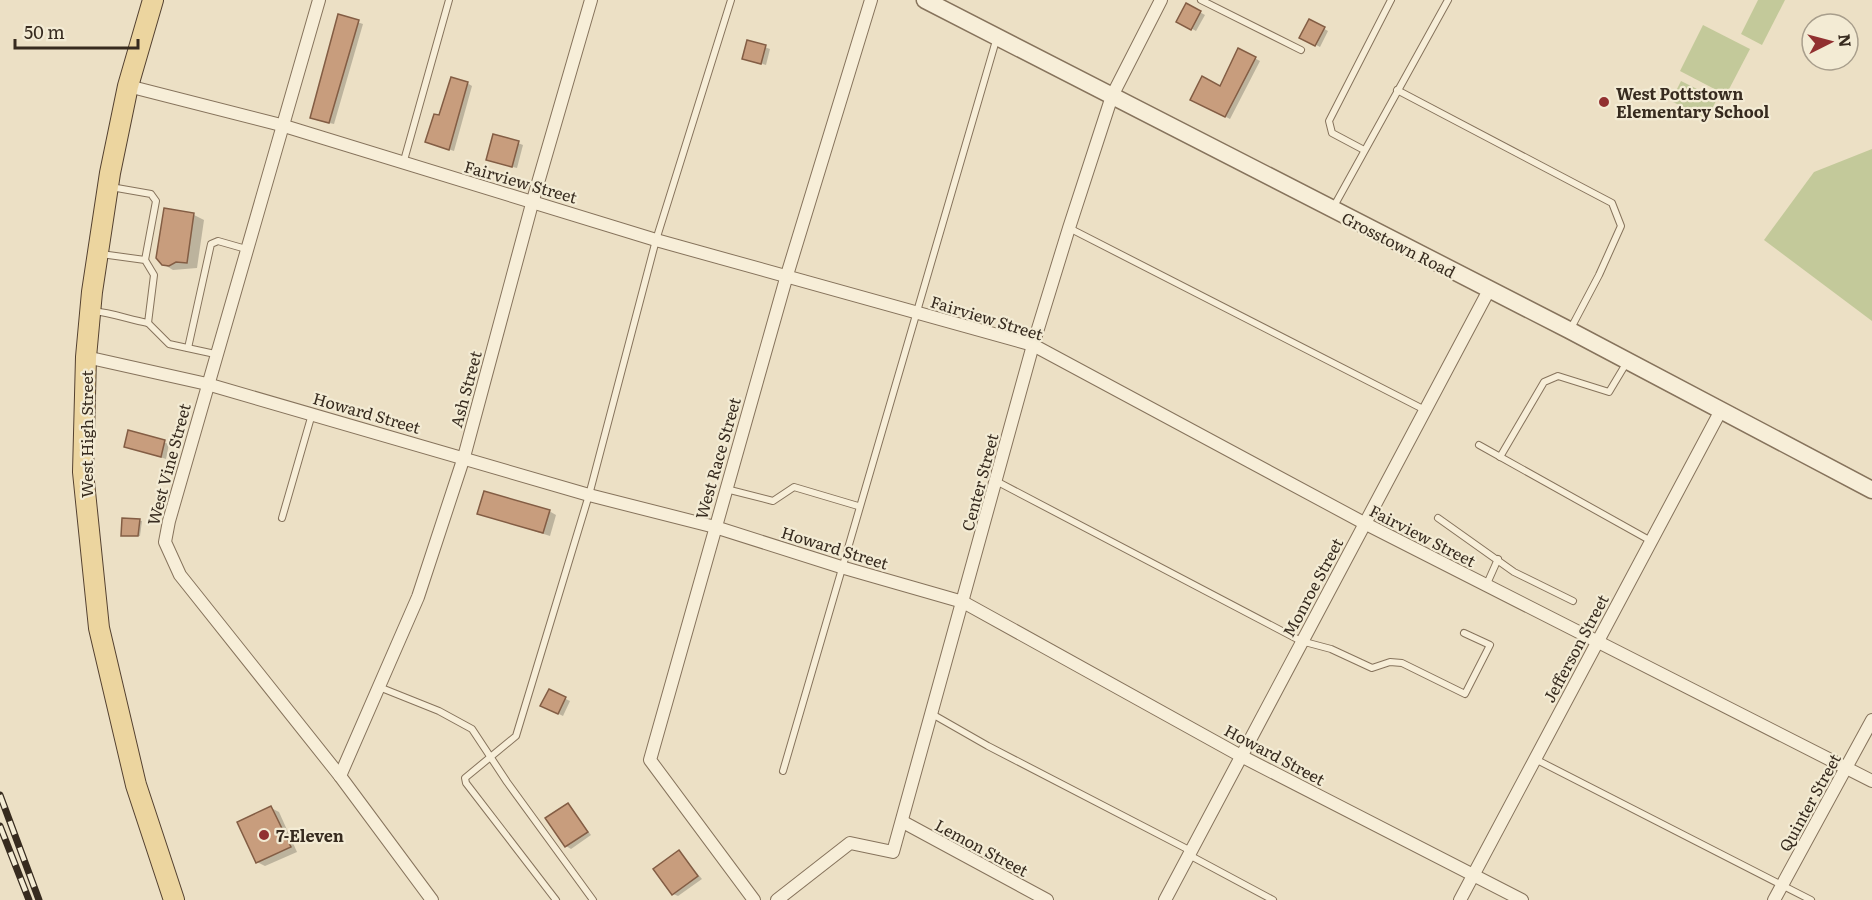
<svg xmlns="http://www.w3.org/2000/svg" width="1872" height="900" font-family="Literata,serif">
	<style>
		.green { fill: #c3c99a }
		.shadow { fill: #0003 }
		.building { fill: #c89d7d; stroke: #835d44; stroke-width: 1.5 }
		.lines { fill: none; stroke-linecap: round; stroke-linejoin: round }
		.service-casing { stroke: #86735c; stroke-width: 8 }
		.minor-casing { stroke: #86735c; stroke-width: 14 }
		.tertiary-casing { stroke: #86735c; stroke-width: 19 }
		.primary-casing { stroke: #544130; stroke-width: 22 }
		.service { stroke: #f7eed8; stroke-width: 6 }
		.minor { stroke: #f7eed8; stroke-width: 12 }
		.tertiary { stroke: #f7eed8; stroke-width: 16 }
		.primary { stroke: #ecd59f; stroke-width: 20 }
		.rail-casing { stroke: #372b1f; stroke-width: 7 }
		.rail { stroke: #f3ebd4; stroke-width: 4.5; stroke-dasharray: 14; stroke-linecap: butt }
		.poi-dot { fill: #913030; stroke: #f3ebd4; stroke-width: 2 }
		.labels { text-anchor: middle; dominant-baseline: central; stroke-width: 4.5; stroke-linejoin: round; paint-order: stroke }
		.poi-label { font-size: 16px; font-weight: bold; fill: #372b1f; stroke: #f3ebd4; text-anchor: start }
		.street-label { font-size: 16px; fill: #372b1f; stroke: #f3ebd4 }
	</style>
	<rect width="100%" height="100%" fill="#ece0c5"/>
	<g class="green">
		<path d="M 1758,0 L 1785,0 L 1762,45 L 1741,34 Z"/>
		<path d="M 1703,25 L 1750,49 L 1726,95 L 1680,71 Z"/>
		<path d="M 1681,81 L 1717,99 L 1707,119 L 1671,101 Z"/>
		<path d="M 1872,149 L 1872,321 L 1764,240 L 1814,172 Z"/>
	</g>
	<g class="shadow">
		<path d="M 1187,5 L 1205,15 L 1196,31 L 1178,21 Z"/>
		<path d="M 339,16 L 363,24 L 334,124 L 316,120 Z"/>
		<path d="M 1310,21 L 1328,31 L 1320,47 L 1301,37 Z"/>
		<path d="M 748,41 L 770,49 L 766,65 L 744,58 Z"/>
		<path d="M 1239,50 L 1260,61 L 1230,119 L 1192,99 L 1221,88 Z"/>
		<path d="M 467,83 L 472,86 L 454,151 L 432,144 L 440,117 Z"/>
		<path d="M 518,143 L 523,145 L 517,168 L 493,162 Z"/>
		<path d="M 194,215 L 204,220 L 197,268 L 173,270 L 163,264 Z"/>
		<path d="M 129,432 L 169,444 L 166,459 L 126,446 Z"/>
		<path d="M 549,511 L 556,515 L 550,536 L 479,513 Z"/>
		<path d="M 124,519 L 142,521 L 140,536 L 125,536 Z"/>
		<path d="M 549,691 L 570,701 L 563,716 L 547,708 Z"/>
		<path d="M 568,805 L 591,835 L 571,849 L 566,846 Z"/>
		<path d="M 271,808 L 279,812 L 297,852 L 265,866 L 257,862 Z"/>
		<path d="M 679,852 L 702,879 L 678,896 L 673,894 Z"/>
	</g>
	<g class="building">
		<path d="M 1186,3 L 1201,11 L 1191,30 L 1176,22 Z"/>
		<path d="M 338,14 L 359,20 L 329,123 L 310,118 Z"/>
		<path d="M 1309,19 L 1325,27 L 1315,46 L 1299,38 Z"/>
		<path d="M 747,40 L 766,45 L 761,64 L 742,59 Z"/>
		<path d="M 1238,48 L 1256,57 L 1225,117 L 1190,100 L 1202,76 L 1220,86 Z"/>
		<path d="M 451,77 L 468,82 L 449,150 L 425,142 L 434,114 L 439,115 Z"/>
		<path d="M 493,134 L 519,141 L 512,167 L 486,160 Z"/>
		<path d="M 164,208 L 194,213 L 187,263 L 176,262 L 169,266 L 162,265 L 156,258 Z"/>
		<path d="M 128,430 L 165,440 L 161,457 L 124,447 Z"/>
		<path d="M 484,491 L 550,510 L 543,533 L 477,514 Z"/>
		<path d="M 122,518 L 140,519 L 138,536 L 121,536 Z"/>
		<path d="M 549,689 L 566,697 L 558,714 L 540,706 Z"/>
		<path d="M 568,803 L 588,832 L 565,847 L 545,818 Z"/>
		<path d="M 271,806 L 291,847 L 256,863 L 237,822 Z"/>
		<path d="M 679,850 L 698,876 L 672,895 L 653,869 Z"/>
	</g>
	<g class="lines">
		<g class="service-casing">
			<g id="service">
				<path d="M 1201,0 L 1301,50"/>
				<path d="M 1397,90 L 1612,203 L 1621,226 L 1599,275 L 1570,330"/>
				<path d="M 1364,150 L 1332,133 L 1329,121 L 1391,0"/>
				<path d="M 403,164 L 449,0"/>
				<path d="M 111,187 L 151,194 L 156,201 L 145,260"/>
				<path d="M 1333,208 L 1448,0"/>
				<path d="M 1069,228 L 1423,409"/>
				<path d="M 93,311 C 112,313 128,319 148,323 L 154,275 L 145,260 L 101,254"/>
				<path d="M 148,323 L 169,344 L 215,354"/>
				<path d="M 188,348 L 211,244 L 218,241 L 246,249"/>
				<path d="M 1479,445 L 1651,541"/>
				<path d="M 1500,457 L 1544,382 L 1558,376 L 1609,392 L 1627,362"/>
				<path d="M 996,481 L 1301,641 L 1331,649 L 1372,668 L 1390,662 L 1402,663 L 1465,694 L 1490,645 L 1464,633"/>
				<path d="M 726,489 L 773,501 L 794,487 L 858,506"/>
				<path d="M 282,518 L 312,414"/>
				<path d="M 1438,518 L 1514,572 L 1573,601"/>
				<path d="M 1486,586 L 1498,559"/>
				<path d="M 379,687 L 439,711 L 472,729 L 507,782 L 593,900"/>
				<path d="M 932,714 L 988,746 L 1191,851"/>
				<path d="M 1535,759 L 1811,900"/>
				<path d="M 783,771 L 997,37"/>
				<path d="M 1189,855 L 1273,900"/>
				<path d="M 556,900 L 466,783 L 465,778 L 516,736 L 589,495 L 656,240 L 731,0"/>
			</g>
		</g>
		<g class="minor-casing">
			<g id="minor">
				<path d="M 319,0 L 169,521 L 165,542 L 180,575 L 340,776 L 432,900"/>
				<path d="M 128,86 L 281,125 L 656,240 L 1033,345 L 1364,523 L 1872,781"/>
				<path d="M 86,357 L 207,384 L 589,495 L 715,527 L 841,567 L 963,602 L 1241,756 L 1522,900"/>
				<path d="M 340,776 L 418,597 L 464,457 L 533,200 L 591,0"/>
				<path d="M 903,822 L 1047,900"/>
				<path d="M 754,900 L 650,760 L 787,275 L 871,0"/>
				<path d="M 777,900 L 850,843 L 893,852 L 1033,345 L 1069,228 L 1112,96 L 1161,0"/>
				<path d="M 1165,900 L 1489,290"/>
				<path d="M 1460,900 L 1720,412"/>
				<path d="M 1774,900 L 1872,720"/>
			</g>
		</g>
		<g class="tertiary-casing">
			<path id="tertiary" d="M 925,0 L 1569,330 L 1872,490"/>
		</g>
		<g class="primary-casing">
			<path id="primary" d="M 153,0 L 128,86 L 110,173 L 92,292 L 86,357 L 83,472 L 99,628 L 136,785 L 174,900"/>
		</g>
		<use href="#service" class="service"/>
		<use href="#minor" class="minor"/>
		<use href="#tertiary" class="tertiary"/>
		<use href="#primary" class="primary"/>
		<g class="rail-casing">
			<g id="rail">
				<path d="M 0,795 L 39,900"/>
				<path d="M 0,826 L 29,900"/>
			</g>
		</g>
		<use href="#rail" class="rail"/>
	</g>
	<g class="poi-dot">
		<circle cx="1604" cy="102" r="6"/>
		<circle cx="264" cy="835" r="6"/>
	</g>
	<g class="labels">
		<g class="poi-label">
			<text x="1616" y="93">West Pottstown<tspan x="1616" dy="18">Elementary School</tspan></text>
			<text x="276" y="835">7-Eleven</text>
		</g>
		<g class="street-label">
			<text transform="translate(521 181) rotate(16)">Fairview Street</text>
			<text transform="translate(1399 244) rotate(27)">Grosstown Road</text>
			<text transform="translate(987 317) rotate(17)">Fairview Street</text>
			<text transform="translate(465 389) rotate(-75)">Ash Street</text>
			<text transform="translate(367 412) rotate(16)">Howard Street</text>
			<text transform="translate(86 434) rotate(-90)">West High Street</text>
			<text transform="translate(717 458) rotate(-74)">West Race Street</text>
			<text transform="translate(168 464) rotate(-75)">West Vine Street</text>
			<text transform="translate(979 482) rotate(-75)">Center Street</text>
			<text transform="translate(1423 535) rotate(27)">Fairview Street</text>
			<text transform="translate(835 547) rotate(17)">Howard Street</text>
			<text transform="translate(1312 587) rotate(-62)">Monroe Street</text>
			<text transform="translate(1575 648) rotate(-62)">Jefferson Street</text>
			<text transform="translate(1275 754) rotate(28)">Howard Street</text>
			<text transform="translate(1809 802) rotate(-61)">Quinter Street</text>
			<text transform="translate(982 847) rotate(28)">Lemon Street</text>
		</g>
	</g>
	<g transform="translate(1830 42) rotate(84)"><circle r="28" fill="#f3ebd4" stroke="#a89e8c" stroke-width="1.5"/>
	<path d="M0-4.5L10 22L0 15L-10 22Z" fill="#913030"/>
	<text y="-9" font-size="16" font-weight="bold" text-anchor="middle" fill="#372b1f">N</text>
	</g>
	<path d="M15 39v9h123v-9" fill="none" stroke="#372b1f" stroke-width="3"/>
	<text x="24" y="39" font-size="18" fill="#372b1f" stroke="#f3ebd4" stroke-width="4.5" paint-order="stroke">50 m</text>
</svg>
